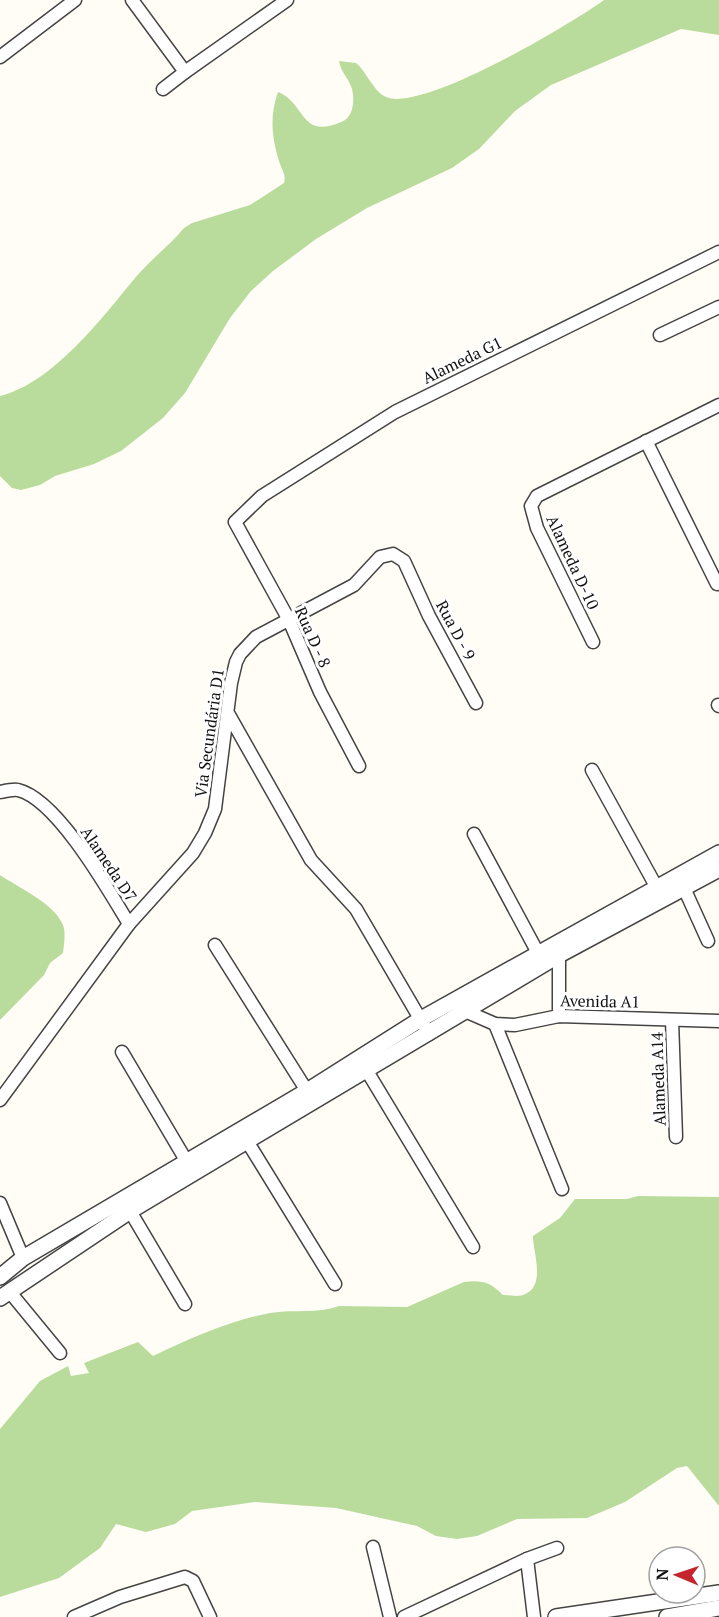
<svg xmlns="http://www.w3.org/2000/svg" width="719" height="1617" font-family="'PT Serif',serif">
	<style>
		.forest { fill: #b9dc9c }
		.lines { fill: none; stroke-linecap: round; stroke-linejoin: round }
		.minor-casing { stroke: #444; stroke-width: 15 }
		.tertiary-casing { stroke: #444; stroke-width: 18 }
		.minor { stroke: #fff; stroke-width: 12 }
		.tertiary { stroke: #fff; stroke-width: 15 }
		.labels { text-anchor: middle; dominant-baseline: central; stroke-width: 6; stroke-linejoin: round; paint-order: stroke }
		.street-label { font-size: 16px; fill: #111; stroke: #fff }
	</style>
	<rect width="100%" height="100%" fill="#fffdf5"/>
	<g class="forest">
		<path d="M 604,0 L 719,0 L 719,35 L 681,29 L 551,85 L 515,111 L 479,149 L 452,168 L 367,208 L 316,239 L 273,271 L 251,291 L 230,318 L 185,393 L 163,418 L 121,451 L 94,464 L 55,476 L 40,485 L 21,490 L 12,488 L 0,476 L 0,396 C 53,383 102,318 135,278 C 150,260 169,246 184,228 L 192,223 L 250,205 L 284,183 C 286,175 283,172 280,164 C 272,139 269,117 278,92 C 306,103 300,140 341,122 C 352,118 354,105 353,94 C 352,81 341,74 339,61 L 356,63 C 367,72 373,91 386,97 C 422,113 571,24 604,0 Z"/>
		<path d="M 0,875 C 19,888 54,903 63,925 C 66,933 64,944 63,953 L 50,963 L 44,975 L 0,1020 Z"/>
		<path d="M 638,1196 L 719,1197 L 719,1506 L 687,1466 L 677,1468 L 625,1502 L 587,1518 L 517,1519 L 477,1536 L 457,1539 L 436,1536 L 417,1526 L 336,1508 L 255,1502 L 192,1511 L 175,1524 L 146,1532 L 116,1524 L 100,1548 L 59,1578 L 0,1597 L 0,1429 L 40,1381 L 68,1366 L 71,1376 L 89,1373 L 84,1363 L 138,1342 L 153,1356 C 191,1338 229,1321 270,1313 C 293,1309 317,1314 339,1306 L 407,1307 L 464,1282 C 482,1280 490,1282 503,1295 C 508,1295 517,1297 523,1295 C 547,1287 533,1253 533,1236 L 560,1218 L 575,1199 L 627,1199 Z"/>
	</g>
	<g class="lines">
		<g class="minor-casing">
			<g id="minor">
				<path d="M 132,0 L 185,72 L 163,89"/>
				<path d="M 0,57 L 75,0"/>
				<path d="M 185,72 L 287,0"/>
				<path d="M 660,335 L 719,307"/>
				<path d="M 646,441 L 717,584"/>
				<path d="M 593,642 L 537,528 L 531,506 L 537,496 L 719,405"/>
				<path d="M 718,705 L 719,706"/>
				<path d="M 229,715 L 311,860 L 356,909 L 429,1034"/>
				<path d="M 359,766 L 320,692 L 289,620 L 235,522 L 262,496 L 395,412 L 719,252"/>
				<path d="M 592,770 L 657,888"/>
				<path d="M 0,792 C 5,791 13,789 18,790 C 57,799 109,891 129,924"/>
				<path d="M 474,834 L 538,953"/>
				<path d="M 684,888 L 708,941"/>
				<path d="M 215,945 L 307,1091"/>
				<path d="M 458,1008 L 495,1024 L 515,1025 L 559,1016 L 719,1021"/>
				<path d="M 559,1016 L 559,955"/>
				<path d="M 672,1020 L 676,1137"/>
				<path d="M 495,1024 L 562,1189"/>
				<path d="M 122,1052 L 187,1162"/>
				<path d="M 367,1071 L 473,1247"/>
				<path d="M 0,1100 L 129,924 L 193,853 L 205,833 L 215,809 L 231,683 L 236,662 L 240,654 L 256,637 L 354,585 L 380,557 L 393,554 L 404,561 L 429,616 L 476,703"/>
				<path d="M 247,1141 L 335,1284"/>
				<path d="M 0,1203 L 23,1258"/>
				<path d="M 130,1211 L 185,1304"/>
				<path d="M 9,1291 L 60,1353"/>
				<path d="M 373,1547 L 390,1617"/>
				<path d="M 527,1559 L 534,1617"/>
				<path d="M 74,1617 L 120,1597 L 185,1577 L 193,1581 L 210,1617"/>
				<path d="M 404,1617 L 527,1559 L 557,1548"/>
			</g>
		</g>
		<g class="tertiary-casing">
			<g id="tertiary">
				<path d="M 0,1277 L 23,1258 L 307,1091 L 421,1019 L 719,853"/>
				<path d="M 0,1298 L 130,1211 L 247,1141 L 559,955 L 719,869"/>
				<path d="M 556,1617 L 719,1593"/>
				<path d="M 667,1617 L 719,1608"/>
			</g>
		</g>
		<use href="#minor" class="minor"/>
		<use href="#tertiary" class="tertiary"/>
	</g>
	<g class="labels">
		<g class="street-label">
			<text transform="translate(462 360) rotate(-26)">Alameda G1</text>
			<text transform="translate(573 562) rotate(65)">Alameda D-10</text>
			<text transform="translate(456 630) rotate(62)">Rua D - 9</text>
			<text transform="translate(313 637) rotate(66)">Rua D - 8</text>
			<text transform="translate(209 733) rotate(-82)">Via Secundária D1</text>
			<text transform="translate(109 864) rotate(56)">Alameda D7</text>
			<text transform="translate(600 1001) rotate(1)">Avenida A1</text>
			<text transform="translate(658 1079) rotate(-92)">Alameda A14</text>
		</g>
	</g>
	<g transform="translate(677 1575) rotate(272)"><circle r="28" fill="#ffffff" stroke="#a0a0a0" stroke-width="1.5"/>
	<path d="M0-4.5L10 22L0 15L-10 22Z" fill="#c4262e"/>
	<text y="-9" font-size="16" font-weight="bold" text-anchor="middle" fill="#111111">N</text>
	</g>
</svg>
